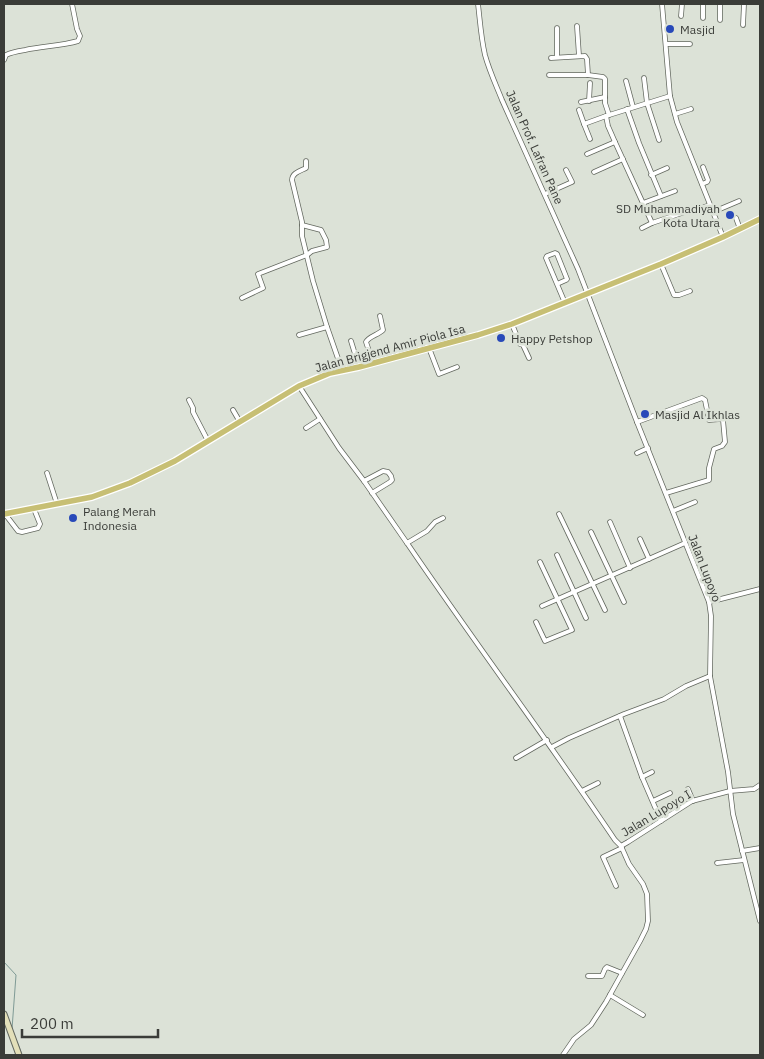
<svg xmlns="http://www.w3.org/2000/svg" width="764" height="1059" font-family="'IBM Plex Sans',sans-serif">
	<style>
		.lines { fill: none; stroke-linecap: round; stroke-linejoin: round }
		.stream { stroke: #7f9a95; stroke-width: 1 }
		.street-casing { stroke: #63685f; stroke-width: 5.5 }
		.secondary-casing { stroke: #63685f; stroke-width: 7 }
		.primary-casing { stroke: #fff; stroke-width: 8 }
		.street { stroke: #fff; stroke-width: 4 }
		.secondary { stroke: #e3dfb9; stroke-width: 5 }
		.primary { stroke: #c7bf74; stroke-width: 5.5 }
		.poi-dot { fill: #2849b9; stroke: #dce2d7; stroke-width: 2 }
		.labels { text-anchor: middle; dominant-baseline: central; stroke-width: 5; stroke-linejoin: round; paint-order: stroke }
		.poi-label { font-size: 12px; fill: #3a3c38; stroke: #dce2d7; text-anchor: start }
		.street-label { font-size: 12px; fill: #3a3c38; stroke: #dce2d7 }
	</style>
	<rect width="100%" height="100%" fill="#dce2d7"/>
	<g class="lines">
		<g class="stream">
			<path d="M 4,962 L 16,975 L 12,1029"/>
			<path d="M 18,1044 L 22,1055"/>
		</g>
		<g class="street-casing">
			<g id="street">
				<path d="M 478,4 C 480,21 481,38 485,55 C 489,70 496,85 502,100 L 578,269 L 637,422 L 709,602 L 711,616 L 710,676 L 728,772 L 733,814 L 760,921"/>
				<path d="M 662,4 L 670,96 L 677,122 L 723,237"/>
				<path d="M 703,4 L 703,18"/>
				<path d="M 681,16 L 682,4"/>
				<path d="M 720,20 L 720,4"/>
				<path d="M 743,25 L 744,4"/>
				<path d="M 577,26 L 579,56"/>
				<path d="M 557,28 L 557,57"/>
				<path d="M 666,44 L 690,44"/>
				<path d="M 551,58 L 585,56 L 587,59 L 588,75"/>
				<path d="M 4,60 L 6,55 C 12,52 19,51 25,50 C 43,46 61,46 78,41 L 80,36 L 77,29 L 72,4"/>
				<path d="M 549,75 L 588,75 L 603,77 L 605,79 L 605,103 L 609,115"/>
				<path d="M 644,78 L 647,103 L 659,140"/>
				<path d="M 626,81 L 633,107"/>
				<path d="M 670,96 L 606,116 L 608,126 L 615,142 L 652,223 L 685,212"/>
				<path d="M 589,101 L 590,83"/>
				<path d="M 581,102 L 605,97"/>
				<path d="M 627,109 L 639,143 L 661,196"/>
				<path d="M 579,110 L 584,124 L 606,116"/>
				<path d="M 675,114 L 691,109"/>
				<path d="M 584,124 L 590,139"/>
				<path d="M 587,154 L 615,142"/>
				<path d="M 306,161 L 306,168 C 300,171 292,173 292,180 L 302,222 L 302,236 L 313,281 L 327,327 L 342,370"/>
				<path d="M 594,172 L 623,159"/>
				<path d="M 651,175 L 667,168"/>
				<path d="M 702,184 L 707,182 L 708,180 L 703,167"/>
				<path d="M 545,194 L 572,182 L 566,170"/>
				<path d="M 643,203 L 675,191"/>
				<path d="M 695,210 L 710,205"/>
				<path d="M 713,212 L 739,201"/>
				<path d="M 736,218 L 740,229"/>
				<path d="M 642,228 L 652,223"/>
				<path d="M 661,264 L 674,295 L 679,295 L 690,291"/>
				<path d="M 557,284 L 566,280 L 567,279 L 557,254 L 555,253 L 547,256 L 546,258 L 565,303"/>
				<path d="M 242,298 L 263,288 L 258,274 L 307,255 L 312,251 L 327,247 L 326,240 L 321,230 L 302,225"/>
				<path d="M 512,324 L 520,344 L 523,345 L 529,358"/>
				<path d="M 299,335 L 327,327"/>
				<path d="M 351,341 L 359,367"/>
				<path d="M 429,348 L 439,374 L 457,367"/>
				<path d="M 373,363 L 366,342 C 369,336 378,335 383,330 L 380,316"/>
				<path d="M 299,386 L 339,448 L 364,481 L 407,543 L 427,531 L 435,522 L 443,518"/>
				<path d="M 189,400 L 193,408 L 193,412 L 208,441"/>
				<path d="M 233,410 L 240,422"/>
				<path d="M 637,422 L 702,398 L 705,400 L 709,420 L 721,419 L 723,420 L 725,442 L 722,446 L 714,449 L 709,468 L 709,480 L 666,493"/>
				<path d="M 306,428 L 320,419"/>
				<path d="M 637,453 L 648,448"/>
				<path d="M 47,473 L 57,504"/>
				<path d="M 364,481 L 383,471 L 388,472 L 391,476 L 392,480 L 390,482 L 372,493"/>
				<path d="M 673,511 L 695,502"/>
				<path d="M 5,514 L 18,531 L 22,532 L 38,528 L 40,524 L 34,509"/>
				<path d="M 559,514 L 605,610"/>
				<path d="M 610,522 L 630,568"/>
				<path d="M 591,532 L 624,602"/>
				<path d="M 640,539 L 649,559"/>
				<path d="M 407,543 C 475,643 547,739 615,840 L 621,846 L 629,864 L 643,884 L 647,894 L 648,921 L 646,929 L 640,941 L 606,1002 L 591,1025 L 574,1039 L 563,1055"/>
				<path d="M 557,555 L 586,618"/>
				<path d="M 709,602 L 760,589"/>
				<path d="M 542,606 L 685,543"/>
				<path d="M 536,622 L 545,641 L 572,630 L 540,562"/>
				<path d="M 620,716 L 642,777 L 661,821"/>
				<path d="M 552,747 L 569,738 L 624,714 L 664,699 L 686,686 L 710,676"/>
				<path d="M 516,758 L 547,740"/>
				<path d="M 642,777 L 652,772"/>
				<path d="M 688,789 L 693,801"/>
				<path d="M 582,791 L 598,783"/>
				<path d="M 653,801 L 670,793"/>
				<path d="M 621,846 L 628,842 L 692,801 L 730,791 L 754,789 L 760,785"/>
				<path d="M 742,851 L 760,848"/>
				<path d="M 717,863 L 744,860"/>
				<path d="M 616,886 L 603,857 L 622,848"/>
				<path d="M 588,976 L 602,976 L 605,969 L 607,967 L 622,973"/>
				<path d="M 610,995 L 643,1015"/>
			</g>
		</g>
		<g class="secondary-casing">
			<path id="secondary" d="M 4,1014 L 19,1055"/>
		</g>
		<g class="primary-casing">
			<path id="primary" d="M 4,514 L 92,497 L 130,483 L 175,461 L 299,386 L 330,373 L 359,367 L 478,335 L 512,324 L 661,264 L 723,237 L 760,219"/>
		</g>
		<use href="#street" class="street"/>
		<use href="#secondary" class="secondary"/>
		<use href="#primary" class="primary"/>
	</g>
	<g class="poi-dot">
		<circle cx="670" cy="29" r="5"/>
		<circle cx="730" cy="215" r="5"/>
		<circle cx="501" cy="338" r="5"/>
		<circle cx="645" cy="414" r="5"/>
		<circle cx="73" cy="518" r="5"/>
	</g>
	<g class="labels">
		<g class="poi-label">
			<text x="680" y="29">Masjid</text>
			<text x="720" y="208" text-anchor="end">SD Muhammadiyah<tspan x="720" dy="14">Kota Utara</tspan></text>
			<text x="511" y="338">Happy Petshop</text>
			<text x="655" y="414">Masjid Al Ikhlas</text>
			<text x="83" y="511">Palang Merah<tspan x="83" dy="14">Indonesia</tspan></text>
		</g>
		<g class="street-label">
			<text transform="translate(535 147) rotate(66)">Jalan Prof. Lafran Pane</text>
			<text transform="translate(390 348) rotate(-15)">Jalan Brigjend Amir Piola Isa</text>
			<text transform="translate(705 568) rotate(69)">Jalan Lupoyo</text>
			<text transform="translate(656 813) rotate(-31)">Jalan Lupoyo I</text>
		</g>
	</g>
	<rect width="764" height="1059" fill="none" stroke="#3a3c38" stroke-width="10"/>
	<path d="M22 1029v8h136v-8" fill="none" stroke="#3a3c38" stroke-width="2.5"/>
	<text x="30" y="1029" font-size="15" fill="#3a3c38" stroke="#dce2d7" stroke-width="4" paint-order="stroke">200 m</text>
</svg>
